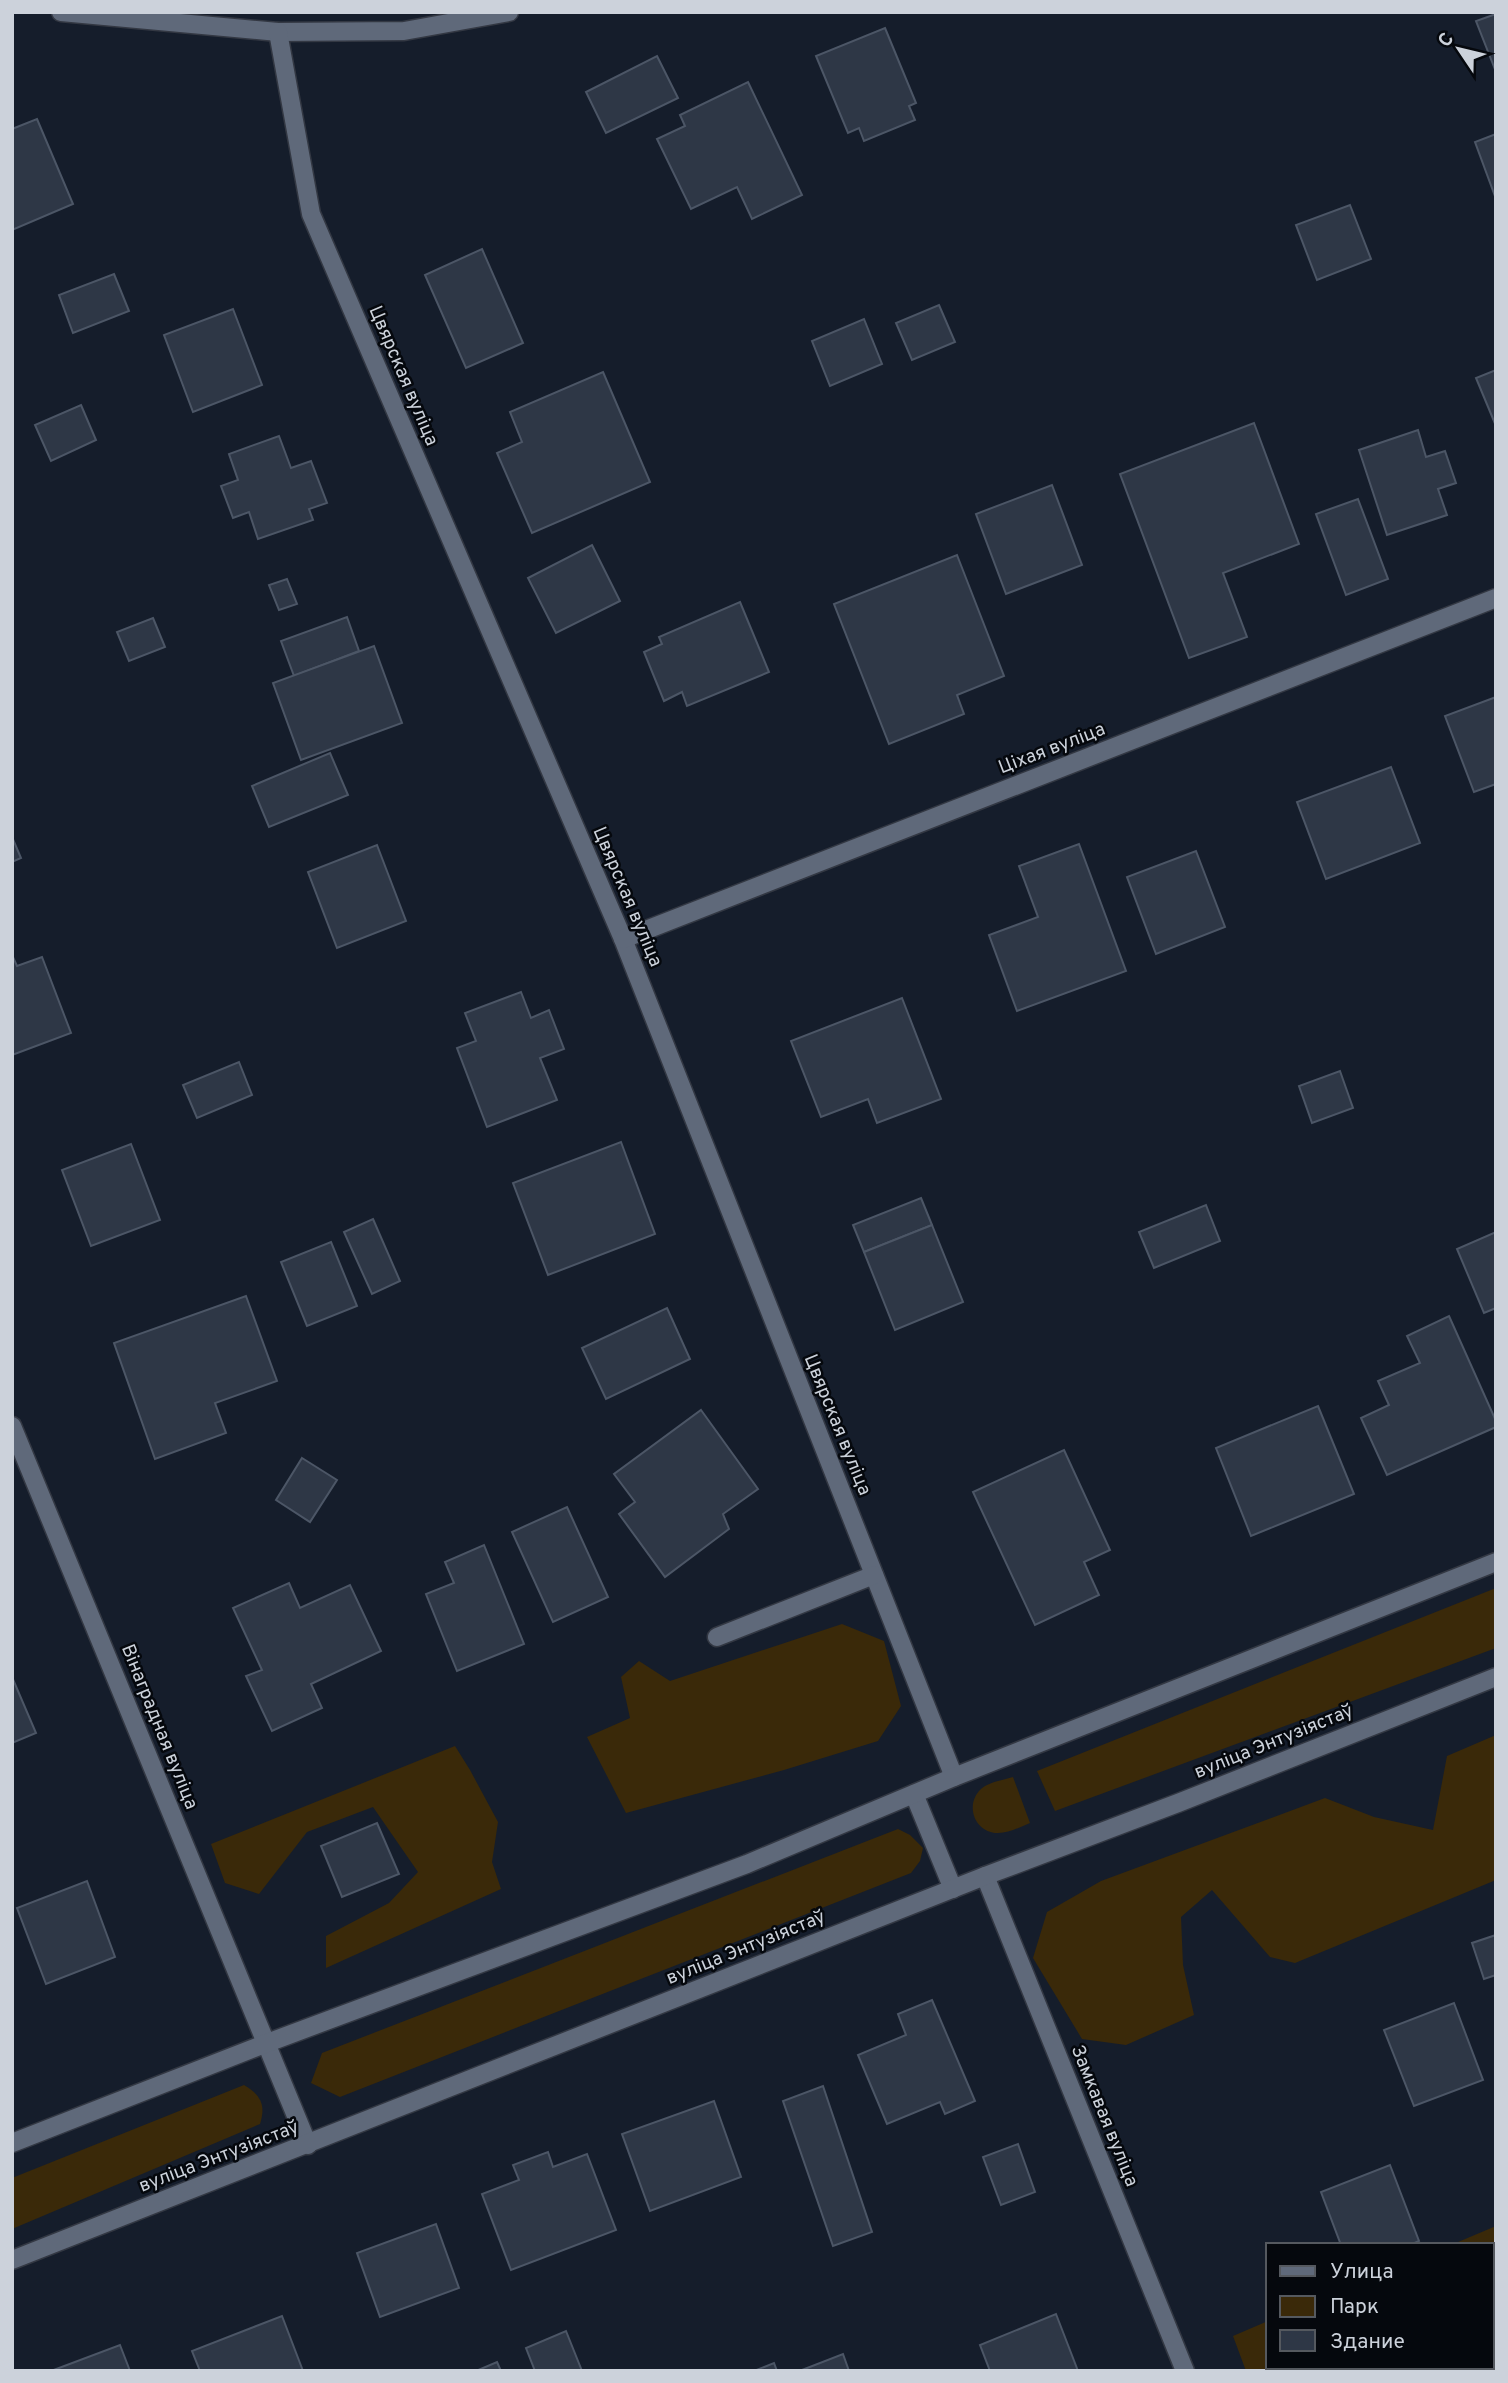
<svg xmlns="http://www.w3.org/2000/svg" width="1508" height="2383" font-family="Overpass,sans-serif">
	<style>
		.green { fill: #3a2909 }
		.building { fill: #2e3746; stroke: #4c5666; stroke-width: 2 }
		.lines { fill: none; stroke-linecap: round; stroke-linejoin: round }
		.minor-casing { stroke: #333843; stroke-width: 21 }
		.minor { stroke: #5f697a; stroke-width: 18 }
		.labels { text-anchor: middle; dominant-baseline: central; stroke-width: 5; stroke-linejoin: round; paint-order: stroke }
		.street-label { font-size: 19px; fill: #ccd2db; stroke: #05080d }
	</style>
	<rect width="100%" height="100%" fill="#151d2b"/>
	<g class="green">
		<path d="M 1496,1588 L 1496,1648 L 1055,1811 L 1037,1771 Z"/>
		<path d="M 842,1624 L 884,1641 L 901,1706 L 878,1741 L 784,1770 L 626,1813 L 587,1737 L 630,1718 L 621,1677 L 639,1661 L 670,1681 Z"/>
		<path d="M 1496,1735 L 1496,1880 L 1295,1963 L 1270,1957 L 1212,1890 L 1181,1917 L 1183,1965 L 1194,2015 L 1126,2045 L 1082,2039 L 1033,1958 L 1047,1912 L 1101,1881 L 1325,1798 L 1374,1817 L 1433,1830 L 1447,1756 Z"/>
		<path d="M 455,1746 L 470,1770 L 498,1822 L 492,1862 L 501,1889 L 326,1968 L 326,1936 L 389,1903 L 418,1872 L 373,1807 L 307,1832 L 259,1894 L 225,1883 L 211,1844 Z"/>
		<path d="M 1013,1777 L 1030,1823 C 1020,1827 1009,1833 998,1833 C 975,1833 964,1805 981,1789 C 989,1782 1003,1780 1013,1777 Z"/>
		<path d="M 898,1829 L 910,1835 L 923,1848 L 920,1861 L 911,1873 L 340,2097 L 311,2083 L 322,2053 Z"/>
		<path d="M 244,2085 C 261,2095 266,2105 260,2124 L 12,2229 L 12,2178 Z"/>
		<path d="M 1496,2226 L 1496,2371 L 1246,2371 L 1233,2336 L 1268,2321 L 1268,2367 L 1492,2367 L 1492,2245 L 1451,2245 Z"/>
	</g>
	<g class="building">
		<path d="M 1496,14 L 1496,72 L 1476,21 Z"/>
		<path d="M 885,28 L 916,103 L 909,106 L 915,120 L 864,141 L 859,128 L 848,133 L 816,56 Z"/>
		<path d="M 657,56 L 678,98 L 606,133 L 586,92 Z"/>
		<path d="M 748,82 L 802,195 L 752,219 L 737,187 L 691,209 L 657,139 L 685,126 L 680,115 Z"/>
		<path d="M 37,119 L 73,204 L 12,230 L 12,129 Z"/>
		<path d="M 1496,134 L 1496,199 L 1475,142 Z"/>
		<path d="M 1350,205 L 1371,259 L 1317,280 L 1296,225 Z"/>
		<path d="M 482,249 L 523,343 L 466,368 L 425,275 Z"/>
		<path d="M 114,274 L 129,311 L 73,333 L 59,295 Z"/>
		<path d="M 939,305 L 955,342 L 912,360 L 896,323 Z"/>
		<path d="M 233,309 L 262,385 L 193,412 L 164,335 Z"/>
		<path d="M 864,319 L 882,364 L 830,386 L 812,341 Z"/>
		<path d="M 1496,370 L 1496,426 L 1476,378 Z"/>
		<path d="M 603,372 L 650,482 L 532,533 L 497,453 L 522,442 L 510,412 Z"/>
		<path d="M 81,405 L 96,440 L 51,461 L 35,425 Z"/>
		<path d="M 1254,423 L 1299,544 L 1223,573 L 1247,637 L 1189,658 L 1120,474 Z"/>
		<path d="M 1418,430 L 1426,457 L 1445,451 L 1456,483 L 1438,489 L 1447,515 L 1387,535 L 1359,450 Z"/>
		<path d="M 279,436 L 291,468 L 311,461 L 327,503 L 309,509 L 313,520 L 258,539 L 249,512 L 233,518 L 221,486 L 238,480 L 229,454 Z"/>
		<path d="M 1052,485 L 1082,565 L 1006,594 L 976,514 Z"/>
		<path d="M 1358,499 L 1388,579 L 1346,595 L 1316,514 Z"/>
		<path d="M 592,545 L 620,601 L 556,633 L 528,578 Z"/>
		<path d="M 957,555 L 1004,676 L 957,695 L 964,714 L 889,744 L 834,604 Z"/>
		<path d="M 287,579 L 297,604 L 279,610 L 269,585 Z"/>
		<path d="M 740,602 L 769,672 L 687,706 L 682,692 L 664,701 L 644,652 L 662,644 L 659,637 Z"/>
		<path d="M 347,617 L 359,651 L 294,676 L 281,641 Z"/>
		<path d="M 153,618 L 165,647 L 129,661 L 117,632 Z"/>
		<path d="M 374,646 L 402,723 L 301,760 L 273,683 Z"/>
		<path d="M 1496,697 L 1496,784 L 1474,792 L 1445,716 Z"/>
		<path d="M 330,753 L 348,795 L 269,827 L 252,786 Z"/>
		<path d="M 1391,767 L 1420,843 L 1326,879 L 1297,802 Z"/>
		<path d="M 12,837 L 21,858 L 12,862 Z"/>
		<path d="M 1079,844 L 1126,971 L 1017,1011 L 989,935 L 1038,917 L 1019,866 Z"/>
		<path d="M 377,845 L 406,921 L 337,948 L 308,872 Z"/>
		<path d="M 1196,851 L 1225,927 L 1156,954 L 1127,877 Z"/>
		<path d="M 12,955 L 17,966 L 42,957 L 71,1033 L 12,1055 Z"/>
		<path d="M 521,992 L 531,1018 L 549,1010 L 564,1049 L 540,1058 L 557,1100 L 487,1127 L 457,1048 L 476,1041 L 465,1013 Z"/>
		<path d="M 902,998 L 941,1099 L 877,1123 L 868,1099 L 821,1117 L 791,1041 Z"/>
		<path d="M 239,1062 L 252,1095 L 197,1118 L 183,1085 Z"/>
		<path d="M 1340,1071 L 1353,1108 L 1312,1123 L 1299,1086 Z"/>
		<path d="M 621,1142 L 655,1234 L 548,1275 L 513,1183 Z"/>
		<path d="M 131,1144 L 160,1220 L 91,1246 L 62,1170 Z"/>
		<path d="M 921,1198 L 932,1225 L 864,1252 L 853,1225 Z"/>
		<path d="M 1206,1205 L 1220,1241 L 1154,1268 L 1139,1232 Z"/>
		<path d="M 373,1219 L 400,1281 L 372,1294 L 344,1232 Z"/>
		<path d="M 932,1225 L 963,1302 L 895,1330 L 864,1252 Z"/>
		<path d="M 1496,1232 L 1496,1308 L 1484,1313 L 1457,1249 Z"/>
		<path d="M 331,1242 L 357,1306 L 307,1326 L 281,1262 Z"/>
		<path d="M 246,1296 L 277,1381 L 215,1403 L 226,1433 L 155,1459 L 114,1343 Z"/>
		<path d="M 667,1308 L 690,1359 L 606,1399 L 582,1348 Z"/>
		<path d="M 1449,1316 L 1496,1421 L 1496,1427 L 1387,1475 L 1361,1418 L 1389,1405 L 1378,1381 L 1420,1363 L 1407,1336 Z"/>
		<path d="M 1318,1406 L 1354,1494 L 1251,1536 L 1216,1448 Z"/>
		<path d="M 701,1410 L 758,1489 L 723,1514 L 729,1529 L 665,1577 L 619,1514 L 635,1502 L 614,1474 Z"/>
		<path d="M 1064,1450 L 1110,1550 L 1084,1562 L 1099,1595 L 1035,1625 L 973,1492 Z"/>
		<path d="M 302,1458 L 337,1480 L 310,1522 L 276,1500 Z"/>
		<path d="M 567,1507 L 608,1597 L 553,1622 L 512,1532 Z"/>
		<path d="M 484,1545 L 524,1644 L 457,1671 L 426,1594 L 454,1583 L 445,1562 Z"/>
		<path d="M 289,1583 L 300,1608 L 350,1585 L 381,1651 L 311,1684 L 322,1708 L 272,1731 L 246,1676 L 262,1670 L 233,1608 Z"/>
		<path d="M 12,1677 L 36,1733 L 12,1743 Z"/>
		<path d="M 377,1823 L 399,1874 L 342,1897 L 321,1846 Z"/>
		<path d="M 87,1881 L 115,1957 L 46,1984 L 17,1908 Z"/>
		<path d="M 1496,1935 L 1496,1975 L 1484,1979 L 1472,1943 Z"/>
		<path d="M 932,2000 L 975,2101 L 945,2114 L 940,2102 L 887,2124 L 858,2055 L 906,2035 L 898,2014 Z"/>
		<path d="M 1454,2003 L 1483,2080 L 1414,2106 L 1384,2030 Z"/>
		<path d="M 823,2086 L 872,2232 L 833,2246 L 783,2101 Z"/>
		<path d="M 714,2101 L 741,2177 L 650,2211 L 622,2134 Z"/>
		<path d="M 1018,2144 L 1035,2192 L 1001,2205 L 983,2157 Z"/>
		<path d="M 548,2152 L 553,2167 L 587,2154 L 616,2230 L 511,2270 L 482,2194 L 519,2180 L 513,2165 Z"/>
		<path d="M 1390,2165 L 1419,2241 L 1410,2245 L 1341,2245 L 1321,2192 Z"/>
		<path d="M 436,2224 L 459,2288 L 380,2317 L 357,2253 Z"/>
		<path d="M 1056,2314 L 1078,2371 L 990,2371 L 980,2345 Z"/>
		<path d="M 282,2316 L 303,2371 L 200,2371 L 192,2351 Z"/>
		<path d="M 566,2331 L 582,2371 L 535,2371 L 526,2348 Z"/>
		<path d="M 120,2345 L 130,2371 L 51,2371 Z"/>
		<path d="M 843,2354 L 849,2371 L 802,2370 Z"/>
		<path d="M 497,2362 L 501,2371 L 476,2371 Z"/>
		<path d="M 774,2363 L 777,2371 L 754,2371 Z"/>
	</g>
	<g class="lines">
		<g class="minor-casing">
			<g id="minor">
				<path d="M 61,12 L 278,32 L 404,31 L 509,12"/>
				<path d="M 278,32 L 311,214 L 623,939 L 954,1777"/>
				<path d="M 623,939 L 1496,598"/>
				<path d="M 12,1426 L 308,2145"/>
				<path d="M 717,1637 L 874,1575"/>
				<path d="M 914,1794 L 953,1889"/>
				<path d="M 985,1876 L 1185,2371"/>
				<path d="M 12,2143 L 267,2043 L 747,1864 L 954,1777 L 1496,1562"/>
				<path d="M 12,2260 L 985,1876 L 1178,1803 L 1496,1677"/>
			</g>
		</g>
		<use href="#minor" class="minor"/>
	</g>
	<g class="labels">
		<g class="street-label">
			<text transform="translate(403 376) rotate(67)">Цвярская вуліца</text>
			<text transform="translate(1052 749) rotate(-21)">Ціхая вуліца</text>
			<text transform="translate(627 897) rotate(67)">Цвярская вуліца</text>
			<text transform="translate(837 1425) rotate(68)">Цвярская вуліца</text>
			<text transform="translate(159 1727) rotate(68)">Вінаградная вуліца</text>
			<text transform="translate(1274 1742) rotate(-22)">вуліца Энтузіястаў</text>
			<text transform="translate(746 1948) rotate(-22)">вуліца Энтузіястаў</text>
			<text transform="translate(1104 2116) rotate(68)">Замкавая вуліца</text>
			<text transform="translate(219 2157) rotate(-21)">вуліца Энтузіястаў</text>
		</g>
	</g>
	<rect width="1508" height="2383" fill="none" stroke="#ccd2db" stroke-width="28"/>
	<rect x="1266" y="2243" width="228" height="126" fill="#05080d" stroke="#55595f" stroke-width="2"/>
	<rect x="1280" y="2266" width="35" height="10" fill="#5f697a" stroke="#55595f" stroke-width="2"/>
	<text x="1330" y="2278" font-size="21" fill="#ccd2db">Улица</text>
	<rect x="1280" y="2296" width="35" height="21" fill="#3a2909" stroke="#55595f" stroke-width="2"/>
	<text x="1330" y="2313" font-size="21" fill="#ccd2db">Парк</text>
	<rect x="1280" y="2330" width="35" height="21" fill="#2e3746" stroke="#55595f" stroke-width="2"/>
	<text x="1330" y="2348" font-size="21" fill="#ccd2db">Здание</text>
	<g transform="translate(1459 49) rotate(305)" stroke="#05080d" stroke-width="5" paint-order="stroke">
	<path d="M0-5L12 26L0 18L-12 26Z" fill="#ccd2db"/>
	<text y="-10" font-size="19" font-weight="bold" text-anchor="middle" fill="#ccd2db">С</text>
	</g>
</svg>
